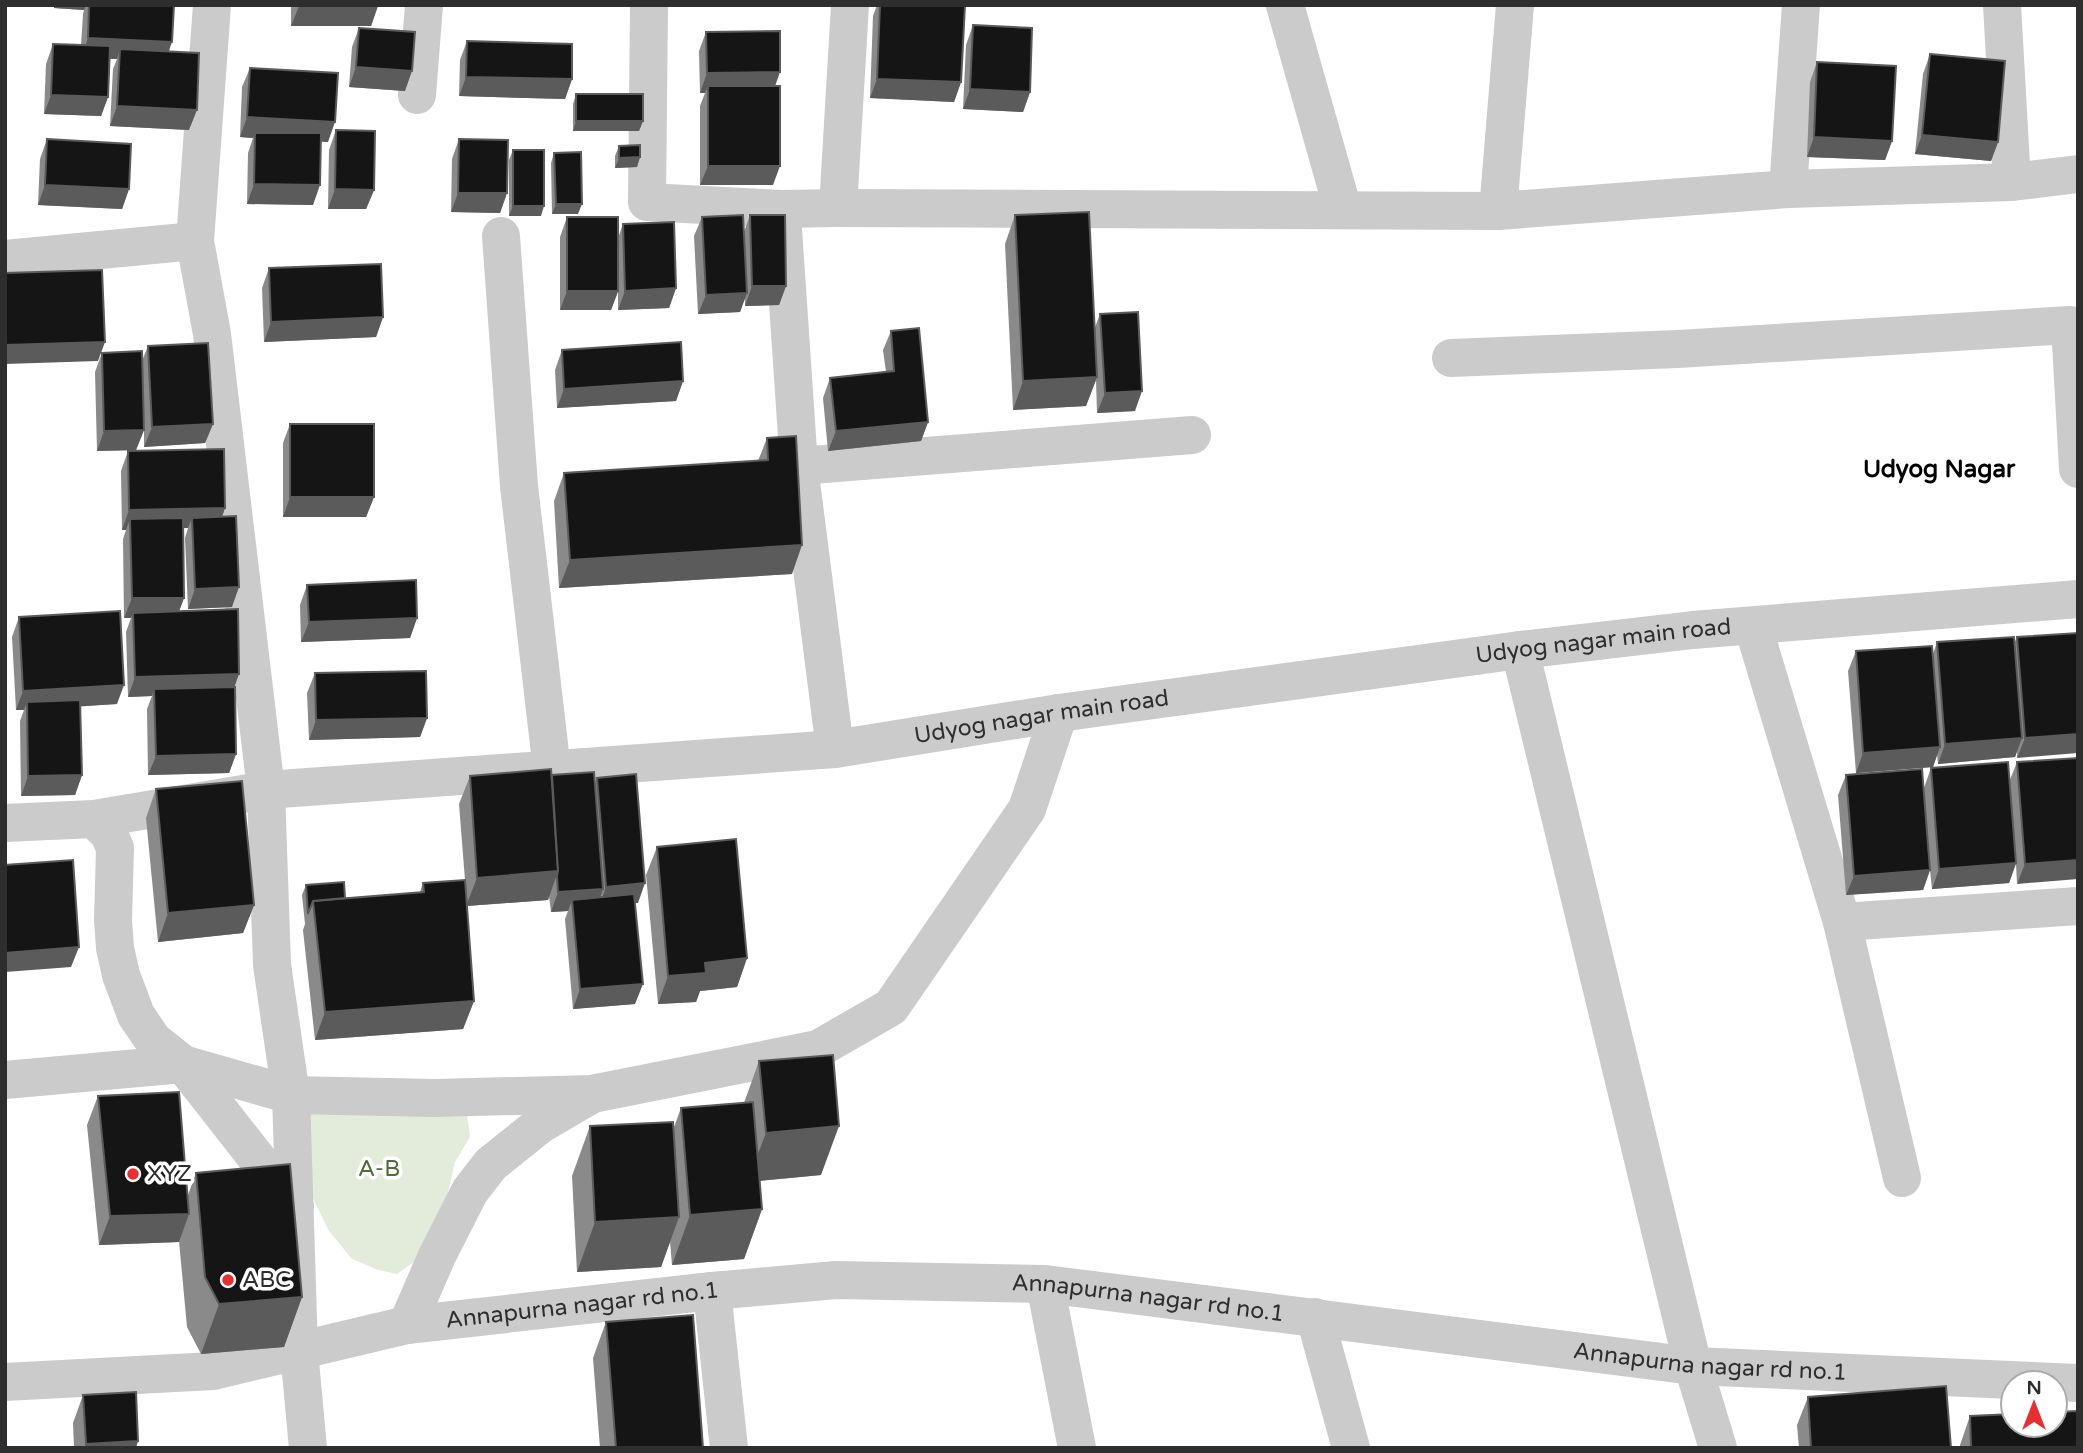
<svg xmlns="http://www.w3.org/2000/svg" width="2083" height="1453" font-family="'Varela Round',sans-serif">
	<style>
		.green { fill: #e3ecdb }
		.lines { fill: none; stroke-linecap: round; stroke-linejoin: round }
		.minor { stroke: #cbcbcb; stroke-width: 38 }
		.wall { fill: #8a8a8a }
		.shaded-wall { fill: #5b5b5b }
		.building { fill: #151515; stroke: #5b5b5b; stroke-width: 2 }
		.poi-dot { fill: #e62e33; stroke: #fff; stroke-width: 2.5 }
		.labels { text-anchor: middle; dominant-baseline: central; stroke-width: 7; stroke-linejoin: round; paint-order: stroke }
		.street-label { font-size: 23px; fill: #2e2e2e; stroke: #fff }
		.park-label { font-size: 23px; fill: #4f6a3b; stroke: #fff }
		.poi-label { font-size: 23px; fill: #2e2e2e; stroke: #fff; text-anchor: start }
		.neighbourhood-label { font-size: 24px; font-weight: bold; fill: #000; stroke: #fff }
	</style>
	<rect width="100%" height="100%" fill="#fff"/>
	<path class="green" d="M 308,1101 L 467,1115 L 470,1137 L 455,1162 L 448,1193 L 417,1260 L 397,1274 L 378,1270 L 352,1259 L 329,1231 L 308,1188 Z"/>
	<g class="lines">
		<g class="minor">
			<path d="M 649,5 L 647,202 L 781,209 L 838,208 L 1498,211 L 1515,5"/>
			<path d="M 1285,5 L 1343,210"/>
			<path d="M 2002,5 L 2012,182"/>
			<path d="M 417,95 L 424,5"/>
			<path d="M 1788,189 L 1801,5"/>
			<path d="M 838,208 L 850,5"/>
			<path d="M 1498,211 L 1788,189 L 2012,182 L 2078,174"/>
			<path d="M 783,229 L 799,466 L 835,749"/>
			<path d="M 501,236 L 519,486 L 552,770"/>
			<path d="M 5,259 L 195,241"/>
			<path d="M 1451,358 L 1678,349 L 2070,325 L 2078,469"/>
			<path d="M 799,466 L 1192,435"/>
			<path d="M 1753,626 L 1842,922 L 2078,906"/>
			<path d="M 1520,650 L 1693,1366 L 1718,1448"/>
			<path d="M 94,819 L 109,834 L 115,848 L 113,920 L 115,948 L 121,975 L 136,1015 L 153,1040 L 183,1064 L 295,1207"/>
			<path id="s1" d="M 5,823 L 94,819 L 266,790 L 835,749 L 1059,713 L 1520,650 L 1693,630 L 2078,599"/>
			<path d="M 1842,922 L 1902,1178"/>
			<path d="M 5,1080 L 183,1064 L 291,1095 L 272,965 L 266,790 L 212,334 L 195,241 L 212,5"/>
			<path d="M 1045,1284 L 1077,1448"/>
			<path d="M 712,1291 L 729,1448"/>
			<path d="M 1315,1317 L 1351,1448"/>
			<path d="M 407,1325 L 437,1256 L 470,1191 L 491,1164 L 541,1124 L 589,1096"/>
			<path id="s2" d="M 5,1382 L 213,1371 L 407,1325 L 712,1291 L 836,1280 L 1045,1284 L 1693,1366 L 2078,1383"/>
			<path d="M 308,1448 L 299,1351 L 291,1095 L 435,1098 L 592,1094 L 818,1049 L 891,1007 L 1027,809 L 1059,713"/>
		</g>
	</g>
	<g class="wall">
		<path d="M 54,5 L 174,5 L 169,52 L 189,130 L 110,126 L 113,69 L 117,59 L 110,59 L 108,97 L 101,116 L 44,114 L 46,64 L 53,44 L 81,45 L 83,14 L 84,10 L 54,8 Z"/>
		<path d="M 291,5 L 378,5 L 371,26 L 291,26 Z"/>
		<path d="M 877,5 L 965,5 L 961,82 L 954,102 L 870,98 L 873,16 Z"/>
		<path d="M 973,25 L 1030,92 L 1023,112 L 963,109 L 966,45 Z"/>
		<path d="M 359,28 L 405,91 L 349,87 L 352,47 Z"/>
		<path d="M 706,32 L 775,86 L 773,185 L 700,185 L 700,106 L 705,93 L 700,93 L 699,51 Z"/>
		<path d="M 467,41 L 572,79 L 565,99 L 459,96 L 460,60 Z"/>
		<path d="M 1930,54 L 1998,142 L 1991,161 L 1915,154 L 1923,74 Z"/>
		<path d="M 1817,62 L 1892,141 L 1885,160 L 1807,157 L 1810,82 Z"/>
		<path d="M 250,68 L 328,142 L 320,141 L 313,205 L 247,204 L 248,153 L 253,138 L 240,137 L 242,87 Z"/>
		<path d="M 576,94 L 643,121 L 639,131 L 573,131 L 573,104 Z"/>
		<path d="M 336,130 L 374,190 L 366,209 L 328,209 L 329,150 Z"/>
		<path d="M 47,139 L 129,189 L 122,209 L 38,205 L 40,159 Z"/>
		<path d="M 459,139 L 507,193 L 500,213 L 451,212 L 452,159 Z"/>
		<path d="M 619,146 L 640,157 L 637,167 L 615,168 L 615,156 Z"/>
		<path d="M 513,150 L 541,216 L 509,216 L 509,160 Z"/>
		<path d="M 554,153 L 578,214 L 552,214 L 551,163 Z"/>
		<path d="M 750,215 L 786,286 L 779,305 L 745,306 L 745,298 L 740,312 L 698,314 L 694,236 L 702,217 L 744,232 Z"/>
		<path d="M 1015,215 L 1094,330 L 1100,314 L 1135,411 L 1097,413 L 1096,380 L 1086,406 L 1013,410 L 1005,244 Z"/>
		<path d="M 567,217 L 618,238 L 623,224 L 676,288 L 669,308 L 618,310 L 618,292 L 611,310 L 560,310 L 560,237 Z"/>
		<path d="M 269,268 L 383,317 L 376,337 L 264,342 L 262,288 Z"/>
		<path d="M 891,331 L 928,422 L 921,441 L 828,451 L 823,398 L 830,378 L 886,372 L 883,350 Z"/>
		<path d="M 148,346 L 213,424 L 205,443 L 144,447 L 144,430 L 136,450 L 97,451 L 95,372 L 102,353 L 142,361 Z"/>
		<path d="M 562,350 L 683,381 L 676,401 L 557,408 L 555,370 Z"/>
		<path d="M 290,424 L 374,497 L 366,517 L 283,517 L 283,443 Z"/>
		<path d="M 767,438 L 792,574 L 559,588 L 554,501 L 564,473 L 758,461 Z"/>
		<path d="M 128,451 L 225,508 L 222,517 L 232,607 L 188,609 L 185,538 L 188,528 L 183,528 L 184,598 L 179,611 L 234,687 L 236,754 L 229,773 L 148,775 L 147,709 L 152,696 L 128,697 L 126,632 L 131,618 L 124,618 L 123,539 L 126,530 L 122,530 L 121,471 Z"/>
		<path d="M 307,585 L 417,618 L 410,638 L 301,642 L 300,605 Z"/>
		<path d="M 19,617 L 117,704 L 80,706 L 82,775 L 75,795 L 21,796 L 20,721 L 24,710 L 16,710 L 12,637 Z"/>
		<path d="M 2078,633 L 2017,758 L 2017,751 L 2015,757 L 1938,764 L 1937,754 L 1933,767 L 1856,773 L 1848,671 L 1856,651 L 1933,654 L 1937,642 L 2014,644 L 2017,637 Z"/>
		<path d="M 315,673 L 427,718 L 420,737 L 309,740 L 307,693 Z"/>
		<path d="M 2078,758 L 2017,884 L 2016,864 L 2009,883 L 1932,889 L 1930,870 L 1923,890 L 1846,895 L 1838,795 L 1846,775 L 1924,788 L 1931,768 L 2009,782 L 2017,762 Z"/>
		<path d="M 552,775 L 595,784 L 597,778 L 638,903 L 635,903 L 635,1004 L 573,1009 L 565,919 L 568,911 L 551,912 L 549,896 L 548,900 L 467,906 L 474,1001 L 463,1029 L 315,1040 L 303,930 L 305,924 L 302,895 L 306,885 L 345,898 L 420,892 L 423,883 L 465,880 L 459,804 L 470,776 Z"/>
		<path d="M 156,789 L 254,905 L 243,933 L 158,942 L 146,818 Z"/>
		<path d="M 657,847 L 747,958 L 737,987 L 700,991 L 696,1002 L 658,1004 L 646,875 Z"/>
		<path d="M 759,1061 L 821,1175 L 759,1181 L 762,1209 L 744,1259 L 672,1265 L 670,1242 L 661,1267 L 577,1272 L 572,1176 L 590,1126 L 673,1130 L 681,1108 L 744,1103 Z"/>
		<path d="M 98,1096 L 188,1195 L 196,1173 L 302,1297 L 284,1347 L 201,1354 L 187,1327 L 179,1241 L 179,1242 L 99,1245 L 87,1125 Z"/>
		<path d="M 606,1322 L 703,1448 L 600,1448 L 593,1358 Z"/>
		<path d="M 83,1395 L 136,1448 L 74,1448 L 73,1423 Z"/>
		<path d="M 1808,1397 L 1951,1448 L 1799,1448 L 1797,1425 Z"/>
		<path d="M 1970,1416 L 2078,1448 L 1960,1448 L 1960,1445 Z"/>
	</g>
	<g class="shaded-wall">
		<path d="M 55,5 L 86,5 L 84,10 L 54,8 Z"/>
		<path d="M 299,6 L 378,6 L 371,26 L 291,26 Z"/>
		<path d="M 88,38 L 172,42 L 165,62 L 120,49 L 117,59 L 81,58 Z"/>
		<path d="M 356,67 L 412,71 L 405,91 L 349,87 Z"/>
		<path d="M 780,72 L 773,92 L 708,86 L 705,93 L 700,93 L 707,73 Z"/>
		<path d="M 466,77 L 572,79 L 565,99 L 459,96 Z"/>
		<path d="M 877,79 L 961,82 L 954,102 L 870,98 Z"/>
		<path d="M 970,89 L 1030,92 L 1023,112 L 963,109 Z"/>
		<path d="M 51,95 L 108,97 L 101,116 L 44,114 Z"/>
		<path d="M 117,106 L 197,110 L 189,130 L 110,126 Z"/>
		<path d="M 247,117 L 335,122 L 328,142 L 255,138 L 255,133 L 253,138 L 240,137 Z"/>
		<path d="M 576,121 L 643,121 L 639,131 L 573,131 Z"/>
		<path d="M 1922,135 L 1998,142 L 1991,161 L 1915,154 Z"/>
		<path d="M 1814,137 L 1892,141 L 1885,160 L 1807,157 Z"/>
		<path d="M 640,157 L 637,167 L 615,168 L 619,158 Z"/>
		<path d="M 708,166 L 780,166 L 773,185 L 700,185 Z"/>
		<path d="M 254,184 L 320,185 L 313,205 L 247,204 Z"/>
		<path d="M 45,185 L 129,189 L 122,209 L 38,205 Z"/>
		<path d="M 335,189 L 374,190 L 366,209 L 328,209 Z"/>
		<path d="M 458,193 L 507,193 L 500,213 L 451,212 Z"/>
		<path d="M 556,204 L 582,204 L 578,214 L 552,214 Z"/>
		<path d="M 513,206 L 544,206 L 541,216 L 509,216 Z"/>
		<path d="M 752,286 L 786,286 L 779,305 L 745,306 Z"/>
		<path d="M 676,288 L 669,308 L 618,310 L 625,291 Z"/>
		<path d="M 567,291 L 618,291 L 611,310 L 560,310 Z"/>
		<path d="M 747,293 L 740,312 L 698,314 L 706,295 Z"/>
		<path d="M 383,317 L 376,337 L 264,342 L 271,322 Z"/>
		<path d="M 105,342 L 98,361 L 5,364 L 5,345 Z"/>
		<path d="M 1097,377 L 1086,406 L 1013,410 L 1023,381 Z"/>
		<path d="M 683,381 L 676,401 L 557,408 L 564,389 Z"/>
		<path d="M 1142,391 L 1135,411 L 1097,413 L 1105,393 Z"/>
		<path d="M 928,422 L 921,441 L 828,451 L 836,431 Z"/>
		<path d="M 213,424 L 205,443 L 144,447 L 152,427 Z"/>
		<path d="M 144,430 L 136,450 L 97,451 L 104,431 Z"/>
		<path d="M 290,497 L 374,497 L 366,517 L 283,517 Z"/>
		<path d="M 225,508 L 218,528 L 192,518 L 188,528 L 130,529 L 130,519 L 126,530 L 122,530 L 129,510 Z"/>
		<path d="M 802,545 L 792,574 L 559,588 L 570,560 Z"/>
		<path d="M 239,587 L 232,607 L 188,609 L 195,589 Z"/>
		<path d="M 132,598 L 184,598 L 177,617 L 133,613 L 131,618 L 124,618 Z"/>
		<path d="M 417,618 L 410,638 L 301,642 L 309,622 Z"/>
		<path d="M 239,674 L 232,694 L 154,689 L 152,696 L 128,697 L 135,677 Z"/>
		<path d="M 124,685 L 117,704 L 27,710 L 27,702 L 24,710 L 16,710 L 23,691 Z"/>
		<path d="M 427,718 L 420,737 L 309,740 L 316,720 Z"/>
		<path d="M 2078,734 L 2078,753 L 2017,758 L 2025,738 Z"/>
		<path d="M 2022,738 L 2015,757 L 1938,764 L 1945,744 Z"/>
		<path d="M 1940,747 L 1933,767 L 1856,773 L 1863,753 Z"/>
		<path d="M 236,754 L 229,773 L 148,775 L 156,756 Z"/>
		<path d="M 82,775 L 75,795 L 21,796 L 28,776 Z"/>
		<path d="M 2078,860 L 2078,879 L 2017,884 L 2025,864 Z"/>
		<path d="M 2016,863 L 2009,883 L 1932,889 L 1939,869 Z"/>
		<path d="M 1930,870 L 1923,890 L 1846,895 L 1854,876 Z"/>
		<path d="M 558,871 L 548,900 L 466,906 L 477,878 Z"/>
		<path d="M 645,883 L 638,903 L 599,906 L 606,887 Z"/>
		<path d="M 603,889 L 596,909 L 572,900 L 568,911 L 551,912 L 558,892 Z"/>
		<path d="M 254,905 L 243,933 L 158,942 L 168,913 Z"/>
		<path d="M 79,947 L 71,967 L 5,972 L 5,953 Z"/>
		<path d="M 747,958 L 737,987 L 700,991 L 696,1002 L 658,1004 L 668,976 L 705,963 Z"/>
		<path d="M 643,984 L 635,1004 L 573,1009 L 580,989 Z"/>
		<path d="M 474,1001 L 463,1029 L 315,1040 L 325,1012 Z"/>
		<path d="M 839,1126 L 821,1175 L 747,1182 L 766,1133 Z"/>
		<path d="M 762,1209 L 744,1259 L 672,1265 L 690,1215 Z"/>
		<path d="M 189,1214 L 179,1242 L 99,1245 L 110,1216 Z"/>
		<path d="M 679,1217 L 661,1267 L 577,1272 L 595,1222 Z"/>
		<path d="M 302,1297 L 284,1347 L 201,1354 L 219,1304 Z"/>
		<path d="M 138,1441 L 136,1448 L 85,1448 L 86,1444 Z"/>
	</g>
	<g class="building">
		<path d="M 89,5 L 174,5 L 172,42 L 88,38 Z"/>
		<rect x="299" y="5" width="79" height="1"/>
		<path d="M 880,5 L 965,5 L 961,82 L 877,79 Z"/>
		<path d="M 973,25 L 1032,28 L 1030,92 L 970,89 Z"/>
		<path d="M 359,28 L 415,32 L 412,71 L 356,67 Z"/>
		<path d="M 780,31 L 780,72 L 707,73 L 706,32 Z"/>
		<path d="M 467,41 L 572,44 L 572,79 L 466,77 Z"/>
		<path d="M 53,44 L 110,46 L 108,97 L 51,95 Z"/>
		<path d="M 120,49 L 199,53 L 197,110 L 117,106 Z"/>
		<path d="M 1930,54 L 2005,61 L 1998,142 L 1922,135 Z"/>
		<path d="M 1817,62 L 1896,66 L 1892,141 L 1814,137 Z"/>
		<path d="M 250,68 L 338,73 L 335,122 L 247,117 Z"/>
		<rect x="708" y="86" width="72" height="80"/>
		<rect x="576" y="94" width="67" height="27"/>
		<path d="M 336,130 L 375,131 L 374,190 L 335,189 Z"/>
		<path d="M 255,133 L 321,133 L 320,185 L 254,184 Z"/>
		<path d="M 47,139 L 131,144 L 129,189 L 45,185 Z"/>
		<path d="M 459,139 L 508,140 L 507,193 L 458,193 Z"/>
		<path d="M 640,145 L 640,157 L 619,158 L 619,146 Z"/>
		<rect x="513" y="150" width="31" height="56"/>
		<path d="M 581,152 L 582,204 L 556,204 L 554,153 Z"/>
		<path d="M 1089,212 L 1097,377 L 1023,381 L 1015,215 Z"/>
		<path d="M 743,215 L 747,293 L 706,295 L 702,217 Z"/>
		<path d="M 750,215 L 785,215 L 786,286 L 752,286 Z"/>
		<rect x="567" y="217" width="51" height="74"/>
		<path d="M 674,222 L 676,288 L 625,291 L 623,224 Z"/>
		<path d="M 381,264 L 383,317 L 271,322 L 269,268 Z"/>
		<path d="M 102,270 L 105,342 L 5,345 L 5,273 Z"/>
		<path d="M 1138,312 L 1142,391 L 1105,393 L 1100,314 Z"/>
		<path d="M 919,328 L 928,422 L 836,431 L 830,378 L 894,371 L 891,331 Z"/>
		<path d="M 681,342 L 683,381 L 564,389 L 562,350 Z"/>
		<path d="M 208,343 L 213,424 L 152,427 L 148,346 Z"/>
		<path d="M 142,351 L 144,430 L 104,431 L 102,353 Z"/>
		<rect x="290" y="424" width="84" height="73"/>
		<path d="M 796,436 L 802,545 L 570,560 L 564,473 L 768,460 L 767,438 Z"/>
		<path d="M 224,449 L 225,508 L 129,510 L 128,451 Z"/>
		<path d="M 236,516 L 239,587 L 195,589 L 192,518 Z"/>
		<path d="M 183,518 L 184,598 L 132,598 L 130,519 Z"/>
		<path d="M 416,580 L 417,618 L 309,622 L 307,585 Z"/>
		<path d="M 238,609 L 239,674 L 135,677 L 133,613 Z"/>
		<path d="M 120,611 L 124,685 L 23,691 L 19,617 Z"/>
		<path d="M 2078,633 L 2078,734 L 2025,738 L 2017,637 Z"/>
		<path d="M 2014,637 L 2022,738 L 1945,744 L 1937,642 Z"/>
		<path d="M 1932,646 L 1940,747 L 1863,753 L 1856,651 Z"/>
		<path d="M 426,671 L 427,718 L 316,720 L 315,673 Z"/>
		<path d="M 235,687 L 236,754 L 156,756 L 154,689 Z"/>
		<path d="M 80,700 L 82,775 L 28,776 L 27,702 Z"/>
		<path d="M 2078,758 L 2078,860 L 2025,864 L 2017,762 Z"/>
		<path d="M 2008,762 L 2016,863 L 1939,869 L 1931,768 Z"/>
		<path d="M 551,769 L 558,871 L 477,878 L 470,776 Z"/>
		<path d="M 1922,769 L 1930,870 L 1854,876 L 1846,775 Z"/>
		<path d="M 594,772 L 603,889 L 558,892 L 557,876 L 558,871 L 552,775 Z"/>
		<path d="M 636,774 L 645,883 L 606,887 L 597,778 Z"/>
		<path d="M 242,781 L 254,905 L 168,913 L 156,789 Z"/>
		<path d="M 736,839 L 747,958 L 705,963 L 706,973 L 668,976 L 657,847 Z"/>
		<path d="M 73,860 L 79,947 L 5,953 L 5,865 Z"/>
		<path d="M 465,880 L 474,1001 L 325,1012 L 313,901 L 424,892 L 423,883 Z"/>
		<path d="M 344,882 L 345,898 L 313,901 L 308,914 L 306,885 Z"/>
		<path d="M 634,894 L 643,984 L 580,989 L 572,900 Z"/>
		<path d="M 833,1055 L 839,1126 L 766,1133 L 759,1061 Z"/>
		<path d="M 179,1092 L 189,1214 L 110,1216 L 98,1096 Z"/>
		<path d="M 753,1102 L 762,1209 L 690,1215 L 681,1108 Z"/>
		<path d="M 673,1122 L 679,1217 L 595,1222 L 590,1126 Z"/>
		<path d="M 290,1164 L 302,1297 L 219,1304 L 205,1277 L 196,1173 Z"/>
		<path d="M 693,1315 L 703,1448 L 616,1448 L 606,1322 Z"/>
		<path d="M 1946,1386 L 1951,1448 L 1811,1448 L 1808,1397 Z"/>
		<path d="M 136,1392 L 138,1441 L 86,1444 L 83,1395 Z"/>
		<path d="M 2078,1411 L 2078,1448 L 1971,1448 L 1970,1416 L 2013,1414 L 2013,1425 L 2055,1425 L 2055,1412 Z"/>
	</g>
	<g class="poi-dot">
		<circle cx="133" cy="1174" r="7"/>
		<circle cx="228" cy="1280" r="7"/>
	</g>
	<g class="labels">
		<g class="street-label">
			<text stroke="none"><textPath href="#s1" startOffset="1610">Udyog nagar main road</textPath></text>
			<text stroke="none"><textPath href="#s1" startOffset="1043">Udyog nagar main road</textPath></text>
			<text stroke="none"><textPath href="#s2" startOffset="1152">Annapurna nagar rd no.1</textPath></text>
			<text stroke="none"><textPath href="#s2" startOffset="584">Annapurna nagar rd no.1</textPath></text>
			<text stroke="none"><textPath href="#s2" startOffset="1718">Annapurna nagar rd no.1</textPath></text>
		</g>
		<g class="park-label">
			<text x="379" y="1169">A-B</text>
		</g>
		<g class="poi-label">
			<text x="147" y="1174">XYZ</text>
			<text x="242" y="1280">ABC</text>
		</g>
		<g class="neighbourhood-label">
			<text x="1939" y="469">Udyog Nagar</text>
		</g>
	</g>
	<rect width="2083" height="1453" fill="none" stroke="#2e2e2e" stroke-width="14"/>
	<g transform="translate(2034 1404)"><circle r="33" fill="#ffffff" stroke="#ababab" stroke-width="2"/>
	<path d="M0-5L12 26L0 18L-12 26Z" fill="#e62e33"/>
	<text y="-10" font-size="19" font-weight="bold" text-anchor="middle" fill="#2e2e2e">N</text>
	</g>
</svg>
